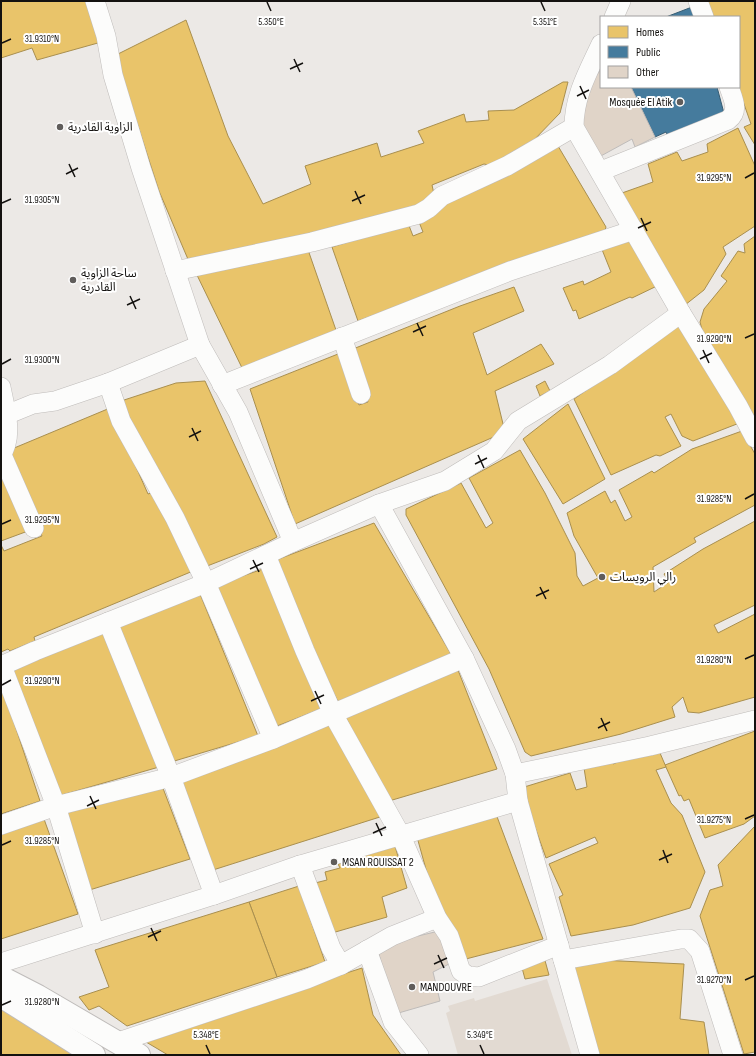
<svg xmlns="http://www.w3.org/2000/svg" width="756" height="1056" font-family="'Sofia Sans Condensed','Noto Sans Arabic',sans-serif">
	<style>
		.built { fill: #e2dad2 }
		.homes { fill: #e9c46a; stroke: #a98f4f }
		.public { fill: #457b9d; stroke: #365c73 }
		.building { fill: #e0d4c8; stroke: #bfbcba }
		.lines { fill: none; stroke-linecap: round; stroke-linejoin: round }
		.minor-casing { stroke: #bfbcba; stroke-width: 20 }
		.major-casing { stroke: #bfbcba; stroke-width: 24 }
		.minor { stroke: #fcfcfb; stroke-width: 19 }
		.major { stroke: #fcfcfb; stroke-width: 22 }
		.ticks { fill: none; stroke: #141210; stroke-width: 1.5 }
		.poi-dot { fill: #605d5b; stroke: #fff; stroke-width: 1.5 }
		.labels { text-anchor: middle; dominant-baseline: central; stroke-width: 4; stroke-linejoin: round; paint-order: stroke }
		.poi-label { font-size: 12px; fill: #141210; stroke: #fff; text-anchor: start }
		.ticks-label { font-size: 10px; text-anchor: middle; fill: #141210; stroke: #fff; stroke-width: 4; stroke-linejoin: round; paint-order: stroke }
	</style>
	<rect width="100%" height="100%" fill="#ece9e6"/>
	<path class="built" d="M 547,979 L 572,1055 L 458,1055 L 446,1013 L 450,1011 L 448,1006 L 474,998 L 475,1001 Z"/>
	<g class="homes">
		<path d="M 1,1 L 90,1 L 105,41 L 37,60 L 32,48 L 1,58 Z"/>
		<path d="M 704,1 L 755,1 L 755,145 L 744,127 L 751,124 L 738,87 L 739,17 L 710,17 Z"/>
		<path d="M 186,20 L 228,136 L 263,204 L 311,184 L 305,166 L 377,143 L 381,157 L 424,143 L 418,131 L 464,114 L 466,122 L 489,120 L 488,111 L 514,110 L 563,82 L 568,82 L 560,113 L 532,142 L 493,166 L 484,164 L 432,185 L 434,194 L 412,208 L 190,264 L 159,191 L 124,83 L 116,55 Z"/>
		<path d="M 738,128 L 755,166 L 755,226 L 723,247 L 726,254 L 704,290 L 685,305 L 622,193 L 653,182 L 648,164 L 677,152 L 682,161 L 708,152 L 707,144 Z"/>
		<path d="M 558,146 L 606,227 L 605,230 L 358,321 L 332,247 L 408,223 L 413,236 L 423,232 L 419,222 L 441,200 Z"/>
		<path d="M 634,235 L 659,285 L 632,298 L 630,297 L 579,319 L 576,310 L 573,311 L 563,288 L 583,281 L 584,285 L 611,272 L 601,247 Z"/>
		<path d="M 755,236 L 755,417 L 738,393 L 704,337 L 700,322 L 704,309 L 727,281 L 721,276 L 738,251 L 745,253 L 744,244 Z"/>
		<path d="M 306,244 L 337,333 L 244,372 L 195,271 Z"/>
		<path d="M 514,287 L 524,311 L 473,333 L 487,375 L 541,344 L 554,364 L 495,391 L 505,432 L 295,524 L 250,389 L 338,354 L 359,405 L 368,402 L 353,349 L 460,306 Z"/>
		<path d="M 682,322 L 742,422 L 693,441 L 682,436 L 671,414 L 665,417 L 681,446 L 660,456 L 656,455 L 611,475 L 574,399 Z"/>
		<path d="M 205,381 L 277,537 L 264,544 L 202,568 L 118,402 L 176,383 Z"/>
		<path d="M 545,381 L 550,391 L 540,396 L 536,386 Z"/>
		<path d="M 568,404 L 605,479 L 563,504 L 523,439 Z"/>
		<path d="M 110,408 L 148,494 L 157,491 L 193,571 L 34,637 L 35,641 L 10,651 L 8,649 L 1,652 L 1,545 L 4,551 L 42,536 L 7,451 Z"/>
		<path d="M 742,431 L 755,454 L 755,505 L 694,538 L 696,542 L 653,567 L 654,592 L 669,582 L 664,574 L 703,549 L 755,521 L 755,605 L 714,625 L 718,633 L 755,614 L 755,697 L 699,713 L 688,712 L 683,697 L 672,707 L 675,717 L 621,734 L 531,756 L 525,752 L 489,669 L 406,515 L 406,509 L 461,483 L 486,528 L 493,523 L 469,478 L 520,450 L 545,493 L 575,553 L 577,576 L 583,586 L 598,578 L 574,536 L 567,513 L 605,491 L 611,503 L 615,500 L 625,521 L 632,517 L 619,490 L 652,471 L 654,473 L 692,449 Z"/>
		<path d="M 1,466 L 28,531 L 1,541 Z"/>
		<path d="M 374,523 L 451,654 L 339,704 L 304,631 L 276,560 Z"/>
		<path d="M 266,568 L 326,707 L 277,726 L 210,587 Z"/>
		<path d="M 198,589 L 258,736 L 171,762 L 114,620 Z"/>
		<path d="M 104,626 L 159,767 L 55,797 L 13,669 Z"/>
		<path d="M 456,665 L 497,769 L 389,801 L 345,716 Z"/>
		<path d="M 1,683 L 40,801 L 1,814 Z"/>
		<path d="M 329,723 L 383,816 L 213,870 L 176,777 Z"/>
		<path d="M 755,731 L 755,816 L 744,824 L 705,838 L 689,799 L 684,801 L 681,795 L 679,796 L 665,765 Z"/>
		<path d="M 657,746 L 666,767 L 656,770 L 671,803 L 682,815 L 705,872 L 690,908 L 633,925 L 571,936 L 559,897 L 563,895 L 549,864 L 598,843 L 595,837 L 546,858 L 521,788 L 570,773 L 576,790 L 587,787 L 584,768 L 612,759 L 613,764 Z"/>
		<path d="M 161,783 L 190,859 L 83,892 L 62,812 Z"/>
		<path d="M 496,814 L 543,939 L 462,960 L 434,898 L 417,837 Z"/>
		<path d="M 44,819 L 78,914 L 1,939 L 1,833 Z"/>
		<path d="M 755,826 L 755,1052 L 744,1054 L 700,916 L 710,890 L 723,886 L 718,865 Z"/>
		<path d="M 395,846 L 407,888 L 382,897 L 387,917 L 332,933 L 315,883 L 327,880 L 325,872 L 340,868 L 338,864 L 354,860 L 352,855 Z"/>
		<path d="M 299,886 L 325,962 L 277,977 L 249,902 Z"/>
		<path d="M 249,902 L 277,977 L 127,1026 L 99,1006 L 89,1010 L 79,997 L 109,987 L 95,950 Z"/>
		<path d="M 544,957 L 549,975 L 525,979 L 521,964 Z"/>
		<path d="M 578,959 L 684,964 L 680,1019 L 704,1022 L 709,1055 L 599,1055 L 570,965 Z"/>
		<path d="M 362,968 L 373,1015 L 401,1055 L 168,1055 L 141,1039 Z"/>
		<path d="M 1,1008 L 82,1055 L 1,1055 Z"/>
	</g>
	<g class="public">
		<path d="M 692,7 L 695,17 L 666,17 Z"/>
		<path d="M 631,87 L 717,87 L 725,117 L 669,138 L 666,132 L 655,137 Z"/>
	</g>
	<g class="building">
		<path d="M 601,69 L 601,87 L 631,87 L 655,137 L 635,147 L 632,139 L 599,157 L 579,121 L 590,85 Z"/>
		<path d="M 416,931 L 418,936 L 439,931 L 449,964 L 433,972 L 440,1001 L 395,1014 L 377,947 Z"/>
	</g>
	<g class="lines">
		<g class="minor-casing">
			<g id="minor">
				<path d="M 95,1 L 106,36 L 113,75 L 141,168 L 200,345"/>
				<path d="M 698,1 L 704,17"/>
				<path d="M 614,17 L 621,1"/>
				<path d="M 601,44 C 588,72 574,96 574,127 L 681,313 L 738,406 L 755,438"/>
				<path d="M 601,171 L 728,120 C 740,111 733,99 729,87"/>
				<path d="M 175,271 L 312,242 L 419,214 L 429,208 L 442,196 L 507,166 L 574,127"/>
				<path d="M 342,337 L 361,394"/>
				<path d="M 108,383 L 121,421 L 175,518 L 206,583 L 273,739"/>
				<path d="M 222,385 L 510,271 L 634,230"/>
				<path d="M 1,387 C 5,408 14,436 1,455"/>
				<path d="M 2,455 L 34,528"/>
				<path d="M 379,504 L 445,481 L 494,451 L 518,421 L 610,365 L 681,313"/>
				<path d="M 266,555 L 305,651 L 333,714 L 400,834 L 437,918 L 449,936 L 461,971 L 468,976 L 479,977 L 559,945"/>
				<path d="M 108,622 L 171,777 L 214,895"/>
				<path d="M 1,666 L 35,651 L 206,583 L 293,542"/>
				<path d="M 2,666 L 56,806 L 95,934"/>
				<path d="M 515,774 L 650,746 L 755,720"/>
				<path d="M 518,801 L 590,1055"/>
				<path d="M 1,825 L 56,806 L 171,777 L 273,739 L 464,658"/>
				<path d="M 300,865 L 331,948 L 341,965 L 392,936 L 437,918"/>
				<path d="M 367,950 L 393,1022 L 419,1055"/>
				<path d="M 563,960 L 681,939 L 689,939 L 700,951 L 733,1055"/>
				<path d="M 1,963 L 214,895 L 300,865 L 518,801 L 515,774 L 506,749 L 464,658 L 379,504 L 293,542 L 238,412 L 200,345 L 108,383 L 55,401 L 33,404 L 6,415"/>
				<path d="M 118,1042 L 307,979 L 341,965"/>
			</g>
		</g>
		<g class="major-casing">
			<g id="major">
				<path d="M 1,977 L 38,996 L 139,1055"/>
				<path d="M 1,996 L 94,1055"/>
			</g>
		</g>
		<use href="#minor" class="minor"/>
		<use href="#major" class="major"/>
	</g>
	<path class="ticks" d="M 267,2 L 271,11M 541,2 L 545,11M 2,43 L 11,39M 294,59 L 300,72M 290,69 L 303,63M 580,86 L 586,99M 577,96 L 589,90M 69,164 L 75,177M 66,174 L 78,168M 745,178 L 754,173M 355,191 L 361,204M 352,201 L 365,195M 2,203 L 11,199M 641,218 L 647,231M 638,228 L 651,222M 130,296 L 136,309M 127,305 L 140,299M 417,323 L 423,336M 413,332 L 426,326M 745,338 L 754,334M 703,350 L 709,363M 700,359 L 712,353M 2,364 L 11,359M 192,428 L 198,441M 189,437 L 201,431M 478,455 L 484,468M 475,464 L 487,458M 745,499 L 754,494M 2,524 L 11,520M 253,560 L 259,572M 250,569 L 263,563M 540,587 L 546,599M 536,596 L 549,590M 745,659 L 754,655M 2,685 L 11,680M 315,691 L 321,704M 311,701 L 324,695M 601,718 L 607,731M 598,728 L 610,722M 90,796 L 96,809M 87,806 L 99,800M 745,819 L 754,815M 376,823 L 382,836M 373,833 L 386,827M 2,845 L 11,841M 663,850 L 668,863M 659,860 L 672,854M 151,928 L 157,941M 148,937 L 161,931M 438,955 L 444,968M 434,964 L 447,958M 745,980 L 754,976M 2,1005 L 11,1001M 206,1045 L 210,1054M 480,1045 L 484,1054"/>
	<g class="poi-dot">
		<circle cx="680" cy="102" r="4"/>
		<circle cx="60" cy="127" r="4"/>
		<circle cx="73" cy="280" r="4"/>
		<circle cx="602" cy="577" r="4"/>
		<circle cx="334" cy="862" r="4"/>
		<circle cx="412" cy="987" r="4"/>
	</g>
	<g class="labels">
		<g class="poi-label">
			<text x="672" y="102" text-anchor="end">Mosquée El Atik</text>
			<text x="68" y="127">الزاوية القادرية</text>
			<text x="81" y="273">ساحة الزاوية<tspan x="81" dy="14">القادرية</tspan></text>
			<text x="610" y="577">رالي الرويسات</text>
			<text x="342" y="862">MSAN ROUISSAT 2</text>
			<text x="420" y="987">MANDOUVRE</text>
		</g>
	</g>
	<g class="ticks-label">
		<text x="271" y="25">5.350°E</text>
		<text x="545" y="25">5.351°E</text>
		<text x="42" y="42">31.9310°N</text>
		<text x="714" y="181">31.9295°N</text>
		<text x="42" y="203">31.9305°N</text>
		<text x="714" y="342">31.9290°N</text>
		<text x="42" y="363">31.9300°N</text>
		<text x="714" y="502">31.9285°N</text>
		<text x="42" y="523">31.9295°N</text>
		<text x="714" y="663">31.9280°N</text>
		<text x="42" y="684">31.9290°N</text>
		<text x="714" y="823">31.9275°N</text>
		<text x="42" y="844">31.9285°N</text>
		<text x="714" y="983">31.9270°N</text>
		<text x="42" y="1005">31.9280°N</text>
		<text x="206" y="1038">5.348°E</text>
		<text x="480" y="1038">5.349°E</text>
	</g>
	<rect width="756" height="1056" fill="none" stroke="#141210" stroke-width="4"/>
	<rect x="600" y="16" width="140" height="72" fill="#ffffff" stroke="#a1a09f"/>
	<rect x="608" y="26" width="20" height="12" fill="#e9c46a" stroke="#a1a09f"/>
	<text x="636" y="36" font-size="12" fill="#141210">Homes</text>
	<rect x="608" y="46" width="20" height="12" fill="#457b9d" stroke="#a1a09f"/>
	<text x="636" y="56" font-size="12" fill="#141210">Public</text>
	<rect x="608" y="66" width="20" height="12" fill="#e0d4c8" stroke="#a1a09f"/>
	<text x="636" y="76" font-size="12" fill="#141210">Other</text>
</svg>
